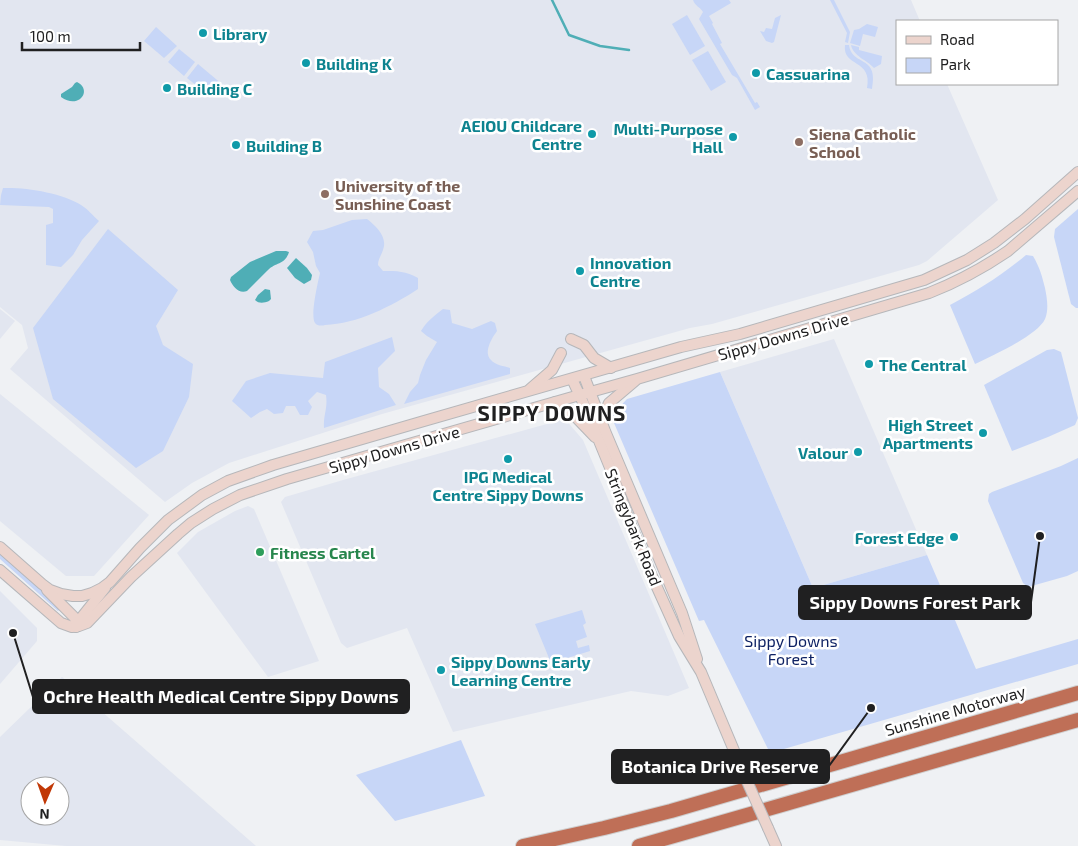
<svg xmlns="http://www.w3.org/2000/svg" width="1078" height="846" font-family="'Exo 2',sans-serif">
	<style>
		.built { fill: #e2e6f0; fill-rule: evenodd }
		.green { fill: #c7d6f7 }
		.water { fill: #4faeb6 }
		.lines { fill: none; stroke-linecap: round; stroke-linejoin: round }
		.stream { stroke: #4faeb6; stroke-width: 2.5 }
		.secondary-casing { stroke: #b6b7ba; stroke-width: 12 }
		.highway-casing { stroke: #cecece; stroke-width: 16 }
		.secondary { stroke: #ecd4cd; stroke-width: 10 }
		.highway { stroke: #bf6f57; stroke-width: 14 }
		.secondary-bridge-casing { stroke: #b6b7ba; stroke-width: 12; stroke-linecap: butt }
		.secondary-bridge { stroke: #ecd4cd; stroke-width: 10 }
		.culture-dot { fill: #0f9aa8; stroke: #fff; stroke-width: 2 }
		.education-dot { fill: #8d6e63; stroke: #fff; stroke-width: 2 }
		.leisure-dot { fill: #2e9e5b; stroke: #fff; stroke-width: 2 }
		.labels { text-anchor: middle; dominant-baseline: central; stroke-width: 5; stroke-linejoin: round; paint-order: stroke }
		.culture-label { font-size: 16px; font-weight: bold; fill: #0d838f; stroke: #fff; text-anchor: start }
		.education-label { font-size: 16px; font-weight: bold; fill: #785e54; stroke: #fff; text-anchor: start }
		.street-label { font-size: 16px; fill: #202021; stroke: #fff }
		.leisure-label { font-size: 16px; font-weight: bold; fill: #27864d; stroke: #fff; text-anchor: start }
		.park-label { font-size: 16px; fill: #0e2264; stroke: #fff }
		.district-label { font-size: 21px; font-weight: bold; letter-spacing: 1px; fill: #202021; stroke: #fff }
		.leader { fill: none; stroke: #202021; stroke-width: 2 }
		.callout-dot { fill: #202021; stroke: #fff; stroke-width: 2 }
		.callout { fill: #202021; stroke: #202021; stroke-width: 2 }
		.callout-label { font-size: 18px; text-anchor: middle; font-weight: bold; fill: #fff }
	</style>
	<rect width="100%" height="100%" fill="#eff1f4"/>
	<g class="built">
		<path d="M 0,0 L 911,0 L 920,21 L 897,21 L 897,84 L 947,84 L 998,200 L 927,261 L 919,265 L 712,324 L 690,328 L 382,414 L 229,463 L 192,483 L 165,502 L 10,369 L 28,348 L 22,325 L 0,307 Z"/>
		<path d="M 0,309 L 15,321 L 0,339 Z"/>
		<path d="M 834,339 L 927,555 L 813,588 L 720,372 Z"/>
		<path d="M 0,394 L 149,515 L 94,576 L 66,576 L 0,521 Z"/>
		<path d="M 565,419 L 583,440 L 689,688 L 668,696 L 631,691 L 453,732 L 407,628 L 347,648 L 341,643 L 281,502 L 285,497 L 343,480 Z"/>
		<path d="M 248,506 L 254,509 L 319,661 L 268,677 L 177,553 L 198,532 L 235,511 Z"/>
		<path d="M 0,591 L 37,628 L 37,641 L 0,684 Z"/>
		<path d="M 62,677 L 256,846 L 66,846 L 0,840 L 0,737 ZM 30,786 L 60,786 L 60,816 L 30,816 Z"/>
	</g>
	<g class="green">
		<path d="M 693,0 L 729,0 L 731,3 L 709,16 L 713,23 L 712,24 L 722,43 L 720,44 L 755,103 L 757,102 L 760,107 L 755,110 L 737,78 L 732,75 L 699,19 L 703,12 C 700,7 695,6 693,0 Z"/>
		<path d="M 830,0 L 834,0 L 850,32 L 848,43 L 845,42 L 847,33 Z"/>
		<path d="M 687,15 L 705,46 L 690,55 L 672,24 Z"/>
		<path d="M 781,15 L 774,42 L 772,43 L 766,41 L 760,31 L 764,32 L 766,28 L 772,29 L 775,18 Z"/>
		<path d="M 867,24 L 878,27 L 875,37 L 863,34 L 860,46 L 850,43 L 854,30 L 859,29 Z"/>
		<path d="M 156,27 L 177,46 L 164,58 L 144,41 Z"/>
		<path d="M 845,45 L 849,45 C 852,67 879,54 872,89 L 867,88 C 873,59 842,67 845,45 Z"/>
		<path d="M 851,45 L 859,47 L 859,50 L 882,56 L 881,64 L 874,68 C 867,60 853,56 851,45 Z"/>
		<path d="M 179,49 L 195,62 L 184,76 L 168,62 Z"/>
		<path d="M 708,51 L 726,82 L 711,91 L 692,60 Z"/>
		<path d="M 198,64 L 223,85 L 211,97 L 187,78 Z"/>
		<path d="M 3,188 C 25,187 63,193 81,205 C 88,209 93,216 99,221 L 82,240 L 73,255 L 61,267 L 46,265 L 46,225 L 53,223 L 53,209 L 49,207 L 0,205 L 1,195 Z"/>
		<path d="M 1078,209 L 1078,308 L 1076,308 L 1071,304 L 1054,237 L 1055,229 Z"/>
		<path d="M 367,219 C 376,226 388,237 383,250 C 381,256 378,259 378,265 L 383,271 C 397,271 406,271 418,278 L 418,289 C 392,306 357,324 325,325 C 322,326 317,326 315,323 C 310,316 318,282 320,273 L 316,266 L 313,252 L 307,242 L 313,231 L 323,230 L 352,220 Z"/>
		<path d="M 108,229 L 178,290 L 156,326 L 163,345 L 193,364 L 189,397 L 163,451 L 136,468 L 53,399 L 33,328 Z"/>
		<path d="M 1026,255 L 1033,256 C 1040,268 1042,276 1045,288 C 1047,298 1049,310 1045,319 C 1038,335 992,356 975,364 L 950,305 C 978,290 1001,276 1026,255 Z"/>
		<path d="M 443,309 L 450,310 L 452,323 L 472,329 L 491,321 L 495,323 L 497,331 C 492,338 483,352 491,360 C 495,365 504,366 510,368 L 510,374 L 404,404 L 410,392 L 418,383 L 420,375 L 426,360 L 437,342 L 427,336 L 421,331 C 427,321 434,316 443,309 Z"/>
		<path d="M 392,337 L 395,351 L 378,368 L 379,387 L 389,394 L 396,405 L 324,428 C 323,415 328,409 326,395 L 317,392 L 308,401 L 312,407 L 308,415 L 300,415 L 295,406 L 286,406 L 283,413 L 274,414 L 267,409 L 260,412 L 251,418 L 232,401 L 246,381 L 270,373 L 323,378 L 325,362 Z"/>
		<path d="M 1054,349 L 1061,352 L 1078,418 L 1075,425 L 1048,437 L 1012,451 L 984,385 L 1047,350 Z"/>
		<path d="M 720,372 L 813,588 L 927,555 L 976,669 L 1078,639 L 1078,664 L 770,753 L 704,620 L 699,621 L 611,416 L 627,399 Z"/>
		<path d="M 1078,458 L 1078,571 L 1067,576 L 1028,587 L 1023,583 L 988,501 L 989,494 L 992,492 L 1061,466 Z"/>
		<path d="M 0,553 L 61,608 L 58,611 L 0,559 Z"/>
		<path d="M 582,610 L 586,623 L 583,625 L 587,637 L 576,641 L 578,648 L 589,645 L 590,651 L 551,663 L 535,624 Z"/>
		<path d="M 461,740 L 485,796 L 395,821 L 356,775 Z"/>
	</g>
	<g class="water">
		<path d="M 77,82 C 93,90 79,110 61,97 L 61,94 L 72,87 L 75,83 Z"/>
		<path d="M 276,251 L 286,251 L 289,252 C 285,265 276,262 268,270 C 261,277 254,284 247,291 C 239,294 233,287 230,280 L 231,277 L 250,262 Z"/>
		<path d="M 296,258 L 307,268 L 312,275 L 311,280 L 304,284 L 295,278 L 287,268 Z"/>
		<path d="M 265,289 L 270,290 L 271,299 L 269,301 C 264,303 259,304 255,300 L 258,295 Z"/>
	</g>
	<g class="lines">
		<path class="stream" d="M 552,0 L 569,35 L 600,46 L 629,50"/>
		<g class="secondary-casing">
			<g id="secondary">
				<path d="M 571,339 L 584,345 L 594,358 L 611,368"/>
				<path d="M 584,376 L 605,431 L 682,613 L 697,659"/>
				<path d="M 572,379 L 586,409 L 611,470 L 629,520 L 651,574 L 679,636 L 701,672 L 746,779"/>
				<path d="M 530,389 L 552,370 L 561,353"/>
				<path d="M 555,402 L 570,411 L 595,437"/>
				<path d="M 601,421 L 609,403 L 635,381"/>
				<path d="M 0,547 L 42,584 L 50,590 L 61,594 L 73,596 L 82,596 L 92,593 L 102,588 L 110,582 L 140,548 L 168,520 L 202,495 L 228,481 L 273,465 L 424,421 L 681,347 L 740,334 L 924,280 L 967,260 L 994,243 L 1025,219 L 1078,172"/>
				<path d="M 0,570 L 61,623 L 72,627 L 79,626 L 87,623 L 131,577 L 178,534 L 191,523 L 213,509 L 240,495 L 287,479 L 569,398 L 637,379 L 929,293 C 957,282 983,268 1008,251 L 1078,191"/>
				<path d="M 47,590 L 74,617 L 77,622 L 76,627"/>
				<path d="M 76,626 L 81,618 L 105,588"/>
				<path d="M 768,828 L 776,846"/>
			</g>
		</g>
		<g class="highway-casing">
			<g id="highway">
				<path d="M 523,846 L 604,828 L 671,811 L 1078,693"/>
				<path d="M 639,846 L 1078,720"/>
			</g>
		</g>
		<use href="#secondary" class="secondary"/>
		<use href="#highway" class="highway"/>
		<g class="secondary-bridge-casing">
			<path id="secondary-bridge" d="M 746,779 L 768,828"/>
		</g>
		<use href="#secondary-bridge" class="secondary-bridge"/>
	</g>
	<g class="culture-dot">
		<circle cx="203" cy="33" r="5"/>
		<circle cx="306" cy="63" r="5"/>
		<circle cx="756" cy="73" r="5"/>
		<circle cx="167" cy="88" r="5"/>
		<circle cx="592" cy="134" r="5"/>
		<circle cx="733" cy="137" r="5"/>
		<circle cx="236" cy="145" r="5"/>
		<circle cx="580" cy="271" r="5"/>
		<circle cx="869" cy="364" r="5"/>
		<circle cx="983" cy="433" r="5"/>
		<circle cx="858" cy="452" r="5"/>
		<circle cx="508" cy="459" r="5"/>
		<circle cx="954" cy="537" r="5"/>
		<circle cx="441" cy="670" r="5"/>
	</g>
	<g class="education-dot">
		<circle cx="799" cy="142" r="5"/>
		<circle cx="325" cy="194" r="5"/>
	</g>
	<circle class="leisure-dot" cx="260" cy="552" r="5"/>
	<g class="labels">
		<g class="culture-label">
			<text x="213" y="33">Library</text>
			<text x="316" y="63">Building K</text>
			<text x="766" y="73">Cassuarina</text>
			<text x="177" y="88">Building C</text>
			<text x="582" y="125" text-anchor="end">AEIOU Childcare<tspan x="582" dy="18">Centre</tspan></text>
			<text x="723" y="128" text-anchor="end">Multi-Purpose<tspan x="723" dy="18">Hall</tspan></text>
			<text x="246" y="145">Building B</text>
			<text x="590" y="262">Innovation<tspan x="590" dy="18">Centre</tspan></text>
			<text x="879" y="364">The Central</text>
			<text x="973" y="424" text-anchor="end">High Street<tspan x="973" dy="18">Apartments</tspan></text>
			<text x="848" y="452" text-anchor="end">Valour</text>
			<text x="508" y="476" text-anchor="middle">IPG Medical<tspan x="508" dy="18">Centre Sippy Downs</tspan></text>
			<text x="944" y="537" text-anchor="end">Forest Edge</text>
			<text x="451" y="661">Sippy Downs Early<tspan x="451" dy="18">Learning Centre</tspan></text>
		</g>
		<g class="education-label">
			<text x="809" y="133">Siena Catholic<tspan x="809" dy="18">School</tspan></text>
			<text x="335" y="185">University of the<tspan x="335" dy="18">Sunshine Coast</tspan></text>
		</g>
		<g class="street-label">
			<text transform="translate(783 336) rotate(-16)">Sippy Downs Drive</text>
			<text transform="translate(394 449) rotate(-16)">Sippy Downs Drive</text>
			<text transform="translate(634 527) rotate(68)">Stringybark Road</text>
			<text transform="translate(955 710) rotate(-16)">Sunshine Motorway</text>
		</g>
		<g class="leisure-label">
			<text x="270" y="552">Fitness Cartel</text>
		</g>
		<g class="park-label">
			<text x="791" y="640">Sippy Downs<tspan x="791" dy="18">Forest</tspan></text>
		</g>
		<g class="district-label">
			<text x="552" y="412">SIPPY DOWNS</text>
		</g>
	</g>
	<path class="leader" d="M1040 536L1031 602M13 633L33 697M871 708L829 766"/>
	<g class="callout-dot">
		<circle cx="1040" cy="536" r="5"/>
		<circle cx="13" cy="633" r="5"/>
		<circle cx="871" cy="708" r="5"/>
	</g>
	<g class="callout">
		<rect x="799" y="586" width="232" height="33" rx="5"/>
		<rect x="33" y="680" width="376" height="33" rx="5"/>
		<rect x="612" y="750" width="217" height="33" rx="5"/>
	</g>
	<g class="callout-label">
		<text x="915" y="609">Sippy Downs Forest Park</text>
		<text x="221" y="703">Ochre Health Medical Centre Sippy Downs</text>
		<text x="720" y="773">Botanica Drive Reserve</text>
	</g>
	<rect x="896" y="20" width="162" height="65" fill="#ffffff" stroke="#a6a6a6"/>
	<rect x="906" y="36" width="25" height="8" fill="#ecd4cd" stroke="#a6a6a6"/>
	<text x="940" y="45" font-size="15" fill="#202021">Road</text>
	<rect x="906" y="58" width="25" height="15" fill="#c7d6f7" stroke="#a6a6a6"/>
	<text x="940" y="70" font-size="15" fill="#202021">Park</text>
	<g transform="translate(45 801) rotate(182)"><circle r="24" fill="#ffffff" stroke="#a6a6a6"/>
	<path d="M0-4L9 19L0 12L-9 19Z" fill="#c13806"/>
	<text y="-8" font-size="14" font-weight="bold" text-anchor="middle" fill="#202021">N</text>
	</g>
	<path d="M22 42v8h118v-8" fill="none" stroke="#202021" stroke-width="2.5"/>
	<text x="30" y="42" font-size="15" fill="#202021" stroke="#ffffff" stroke-width="4" paint-order="stroke">100 m</text>
</svg>
